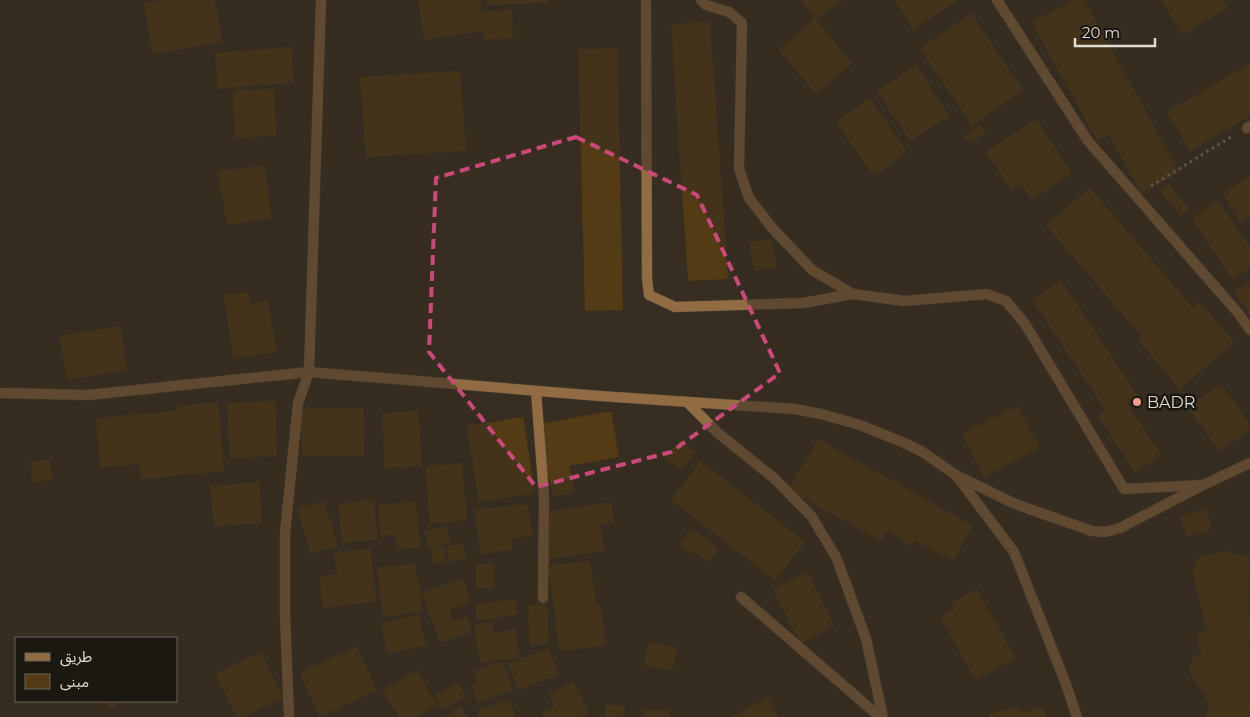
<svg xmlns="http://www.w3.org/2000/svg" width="1250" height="717" font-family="Montserrat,'Noto Sans Arabic',sans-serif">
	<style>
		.building { fill: #533b15 }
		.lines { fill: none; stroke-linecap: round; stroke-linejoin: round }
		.service-casing { stroke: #524a3d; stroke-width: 11 }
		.pedestrian-casing { stroke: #524a3d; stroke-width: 11 }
		.minor-casing { stroke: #524a3d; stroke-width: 11 }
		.tertiary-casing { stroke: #524a3d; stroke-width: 11 }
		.path { stroke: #8c857a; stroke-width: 3; stroke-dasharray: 2.5 4; stroke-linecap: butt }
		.service { stroke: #916c43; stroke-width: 10 }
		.pedestrian { stroke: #916c43; stroke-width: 10 }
		.minor { stroke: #916c43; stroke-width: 10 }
		.tertiary { stroke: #916c43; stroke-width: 10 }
		.marked { fill: none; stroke: #ca4979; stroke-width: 4; stroke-dasharray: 10 6; stroke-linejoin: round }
		.poi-dot { fill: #f59c92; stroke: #1b1711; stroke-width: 2 }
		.labels { text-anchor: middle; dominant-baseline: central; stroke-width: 5; stroke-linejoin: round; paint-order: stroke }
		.poi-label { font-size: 16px; fill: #e0dbd3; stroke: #1b1711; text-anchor: start }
	</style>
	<rect width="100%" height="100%" fill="#372e21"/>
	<g class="building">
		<path d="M 164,0 L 215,0 L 222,42 L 153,54 L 144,3 Z"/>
		<path d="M 418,0 L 480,0 L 482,12 L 512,10 L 513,38 L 484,40 L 483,31 L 424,40 Z"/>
		<path d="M 487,0 L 549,0 L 549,3 L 487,5 Z"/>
		<path d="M 802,0 L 843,0 L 815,19 Z"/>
		<path d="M 895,0 L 959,0 L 913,29 Z"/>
		<path d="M 1073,0 L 1084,0 L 1179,172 L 1141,193 L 1109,134 L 1097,140 L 1032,23 Z"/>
		<path d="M 1162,0 L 1223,0 L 1228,8 L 1182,35 Z"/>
		<path d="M 971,13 L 1023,90 L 972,125 L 920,49 Z"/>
		<path d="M 815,19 L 852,63 L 816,94 L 779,50 Z"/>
		<path d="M 710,22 L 728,279 L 688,281 L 671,24 Z"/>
		<path d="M 291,47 L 294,82 L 218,89 L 215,53 Z"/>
		<path d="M 617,48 L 623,310 L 585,311 L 578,49 Z"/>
		<path d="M 1250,64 L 1250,116 L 1190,151 L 1167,112 Z"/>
		<path d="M 916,65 L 949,116 L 910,141 L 877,91 Z"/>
		<path d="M 460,71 L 466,151 L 366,157 L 360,77 Z"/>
		<path d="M 274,89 L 276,136 L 235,138 L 233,91 Z"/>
		<path d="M 870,98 L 907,152 L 874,176 L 836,122 Z"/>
		<path d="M 1036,119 L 1072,173 L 1032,200 L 1022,185 L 1012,191 L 986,152 Z"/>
		<path d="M 979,125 L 986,132 L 970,144 L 964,137 Z"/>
		<path d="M 264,165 L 272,218 L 227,225 L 218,172 Z"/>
		<path d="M 1250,177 L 1250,218 L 1240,223 L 1223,193 Z"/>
		<path d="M 1169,184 L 1189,209 L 1181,216 L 1160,191 Z"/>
		<path d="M 1090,188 L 1193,308 L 1200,302 L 1234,342 L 1180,389 L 1138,340 L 1142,337 L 1046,225 Z"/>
		<path d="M 1218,201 L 1250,247 L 1250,268 L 1233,280 L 1192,219 Z"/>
		<path d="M 771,238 L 777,266 L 755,271 L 749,243 Z"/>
		<path d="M 1061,280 L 1137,395 L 1126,402 L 1161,455 L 1135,472 L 1098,416 L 1106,411 L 1032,300 Z"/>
		<path d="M 1250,282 L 1250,317 L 1235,291 Z"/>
		<path d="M 248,292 L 250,304 L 268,301 L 276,352 L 233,359 L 224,295 Z"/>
		<path d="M 120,326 L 127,370 L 67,380 L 60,336 Z"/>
		<path d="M 1221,384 L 1250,425 L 1250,430 L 1219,451 L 1188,407 Z"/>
		<path d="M 275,401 L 277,456 L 230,458 L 227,403 Z"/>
		<path d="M 218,402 L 224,471 L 141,479 L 140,464 L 100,468 L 96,418 L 177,411 L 177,406 Z"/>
		<path d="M 1018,406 L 1040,448 L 984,477 L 962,434 Z"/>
		<path d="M 301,408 L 363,408 L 364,456 L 302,456 Z"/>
		<path d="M 418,411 L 422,466 L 385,468 L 382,413 Z"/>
		<path d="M 611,411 L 619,457 L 569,466 L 575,492 L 554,497 L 547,470 L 539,424 Z"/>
		<path d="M 523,417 L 535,493 L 479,502 L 467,426 Z"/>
		<path d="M 818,439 L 973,526 L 953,561 L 915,540 L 912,546 L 887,531 L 881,541 L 789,490 Z"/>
		<path d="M 681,440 L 696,452 L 681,470 L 666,458 Z"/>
		<path d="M 50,460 L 52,480 L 32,482 L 31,461 Z"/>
		<path d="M 701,461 L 805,542 L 775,580 L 671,500 Z"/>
		<path d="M 462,463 L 467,520 L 430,524 L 425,466 Z"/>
		<path d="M 259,482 L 262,523 L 214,526 L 210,486 Z"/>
		<path d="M 374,500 L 378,539 L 342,543 L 338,504 Z"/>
		<path d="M 324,501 L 338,546 L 311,554 L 297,509 Z"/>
		<path d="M 416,502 L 420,547 L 397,550 L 396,535 L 381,536 L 378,505 Z"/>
		<path d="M 611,502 L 614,522 L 600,524 L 604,551 L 547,559 L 540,513 Z"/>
		<path d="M 528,504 L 532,536 L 512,538 L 513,550 L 480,554 L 475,510 Z"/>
		<path d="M 1205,508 L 1212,528 L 1187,537 L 1180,517 Z"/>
		<path d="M 447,527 L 450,543 L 428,548 L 424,531 Z"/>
		<path d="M 691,528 L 719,549 L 709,562 L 693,551 L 690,554 L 679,545 Z"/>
		<path d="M 462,543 L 466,558 L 450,562 L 446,547 Z"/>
		<path d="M 444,547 L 445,562 L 432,563 L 431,548 Z"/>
		<path d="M 370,548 L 377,602 L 323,608 L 319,577 L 337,574 L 334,553 Z"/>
		<path d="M 1249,549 L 1250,717 L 1206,717 L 1209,704 L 1189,670 L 1193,658 L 1201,653 L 1197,635 L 1209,628 L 1205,621 L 1193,574 L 1197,558 L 1226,551 L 1248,557 Z"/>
		<path d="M 590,561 L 596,604 L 600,603 L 606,645 L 560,651 L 548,566 Z"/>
		<path d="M 415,563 L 423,611 L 383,617 L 377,568 Z"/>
		<rect x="476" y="564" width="18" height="24"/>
		<path d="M 807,572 L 834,626 L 801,643 L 773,589 Z"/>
		<path d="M 463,578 L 471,602 L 449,610 L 454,622 L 467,617 L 472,632 L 440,643 L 422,593 Z"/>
		<path d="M 977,589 L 1015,658 L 976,680 L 940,617 L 954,609 L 952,603 Z"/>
		<path d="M 515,599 L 517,615 L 477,620 L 475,604 Z"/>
		<path d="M 547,604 L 549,644 L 530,645 L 528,605 Z"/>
		<path d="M 418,615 L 426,645 L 388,654 L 381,623 Z"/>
		<path d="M 492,622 L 494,633 L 515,629 L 520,657 L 480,663 L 474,626 Z"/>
		<path d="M 649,642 L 677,648 L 672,671 L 644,665 Z"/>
		<path d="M 356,646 L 377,690 L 320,716 L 300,673 Z"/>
		<path d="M 548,648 L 559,674 L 519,690 L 508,664 Z"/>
		<path d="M 261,652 L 283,698 L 243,717 L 237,717 L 216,674 Z"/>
		<path d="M 502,661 L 513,690 L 478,703 L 471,685 L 478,683 L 474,671 Z"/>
		<path d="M 417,670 L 437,705 L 416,717 L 399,717 L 383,690 Z"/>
		<path d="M 573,682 L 589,713 L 581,717 L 545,717 L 542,712 L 555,706 L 549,694 Z"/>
		<path d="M 458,683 L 466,697 L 441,709 L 434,695 Z"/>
		<path d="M 768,697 L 779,717 L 731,717 Z"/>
		<path d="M 509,700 L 516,717 L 479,717 L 477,710 Z"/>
		<path d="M 101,701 L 119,701 L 112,709 Z"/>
		<path d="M 606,704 L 625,706 L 623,717 L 605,717 Z"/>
		<path d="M 460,706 L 468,717 L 445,717 Z"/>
		<path d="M 1019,706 L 1021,713 L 1044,707 L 1047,717 L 990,717 L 989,714 Z"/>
		<rect x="644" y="710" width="26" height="7"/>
	</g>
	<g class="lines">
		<g class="service-casing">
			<path id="service" d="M 536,391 L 544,496 L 543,598"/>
		</g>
		<g class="pedestrian-casing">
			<path id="pedestrian" d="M 1247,128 L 1250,126"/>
		</g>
		<g class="minor-casing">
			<g id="minor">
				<path d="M 321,0 L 309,372 L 600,396 L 795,409 L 821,414 L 860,425 L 902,442 L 921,451 L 956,475 L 1014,552 L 1066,684 L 1077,717"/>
				<path d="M 646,0 L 647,278 L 649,295 L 675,307 L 803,303 L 853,294"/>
				<path d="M 701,0 L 706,5 L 729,12 L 742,23 L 739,169 L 749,198 L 773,229 L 812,270 L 853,294 L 904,301 L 987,294 L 1006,301 L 1025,324 L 1124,489 L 1203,485"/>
				<path d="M 0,393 L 88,395 L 309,372 L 298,403 L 285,534 L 285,615 L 289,717"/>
				<path d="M 687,402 L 718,433 L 775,479 L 812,517 L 837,559 L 866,639 L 883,717"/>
				<path d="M 958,476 L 1015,504 L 1092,531 L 1105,532 L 1120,528 L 1203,485 L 1250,463"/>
				<path d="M 741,597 L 880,717"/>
			</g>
		</g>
		<g class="tertiary-casing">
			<path id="tertiary" d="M 997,0 L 1088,141 L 1239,314 L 1250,330"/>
		</g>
		<path class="path" d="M 1151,186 L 1231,137"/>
		<use href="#service" class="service"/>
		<use href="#pedestrian" class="pedestrian"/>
		<use href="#minor" class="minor"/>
		<use href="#tertiary" class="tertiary"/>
	</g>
	<path d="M0 0H1250V717H0ZM 576,137 L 697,195 L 780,373 L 671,452 L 536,487 L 429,352 L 436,178 Z" fill="#372e21" fill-opacity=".55" fill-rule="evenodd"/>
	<path class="marked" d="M 576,137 L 697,195 L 780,373 L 671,452 L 536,487 L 429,352 L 436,178 Z"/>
	<circle class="poi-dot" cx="1137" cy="402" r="5"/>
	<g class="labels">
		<g class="poi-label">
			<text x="1147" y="402">BADR</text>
		</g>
	</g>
	<rect x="15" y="637" width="162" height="65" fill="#1b1711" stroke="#6a655f"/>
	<rect x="25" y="653" width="25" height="8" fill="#916c43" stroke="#6a655f"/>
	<text x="60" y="662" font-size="15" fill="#e0dbd3">طريق</text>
	<rect x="25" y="674" width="25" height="15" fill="#533b15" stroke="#6a655f"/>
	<text x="60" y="687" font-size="15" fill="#e0dbd3">مبنى</text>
	<path d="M1075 38v8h80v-8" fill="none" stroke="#e0dbd3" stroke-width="2.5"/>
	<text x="1082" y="38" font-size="15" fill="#e0dbd3" stroke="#1b1711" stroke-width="4" paint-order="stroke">20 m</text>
</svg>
